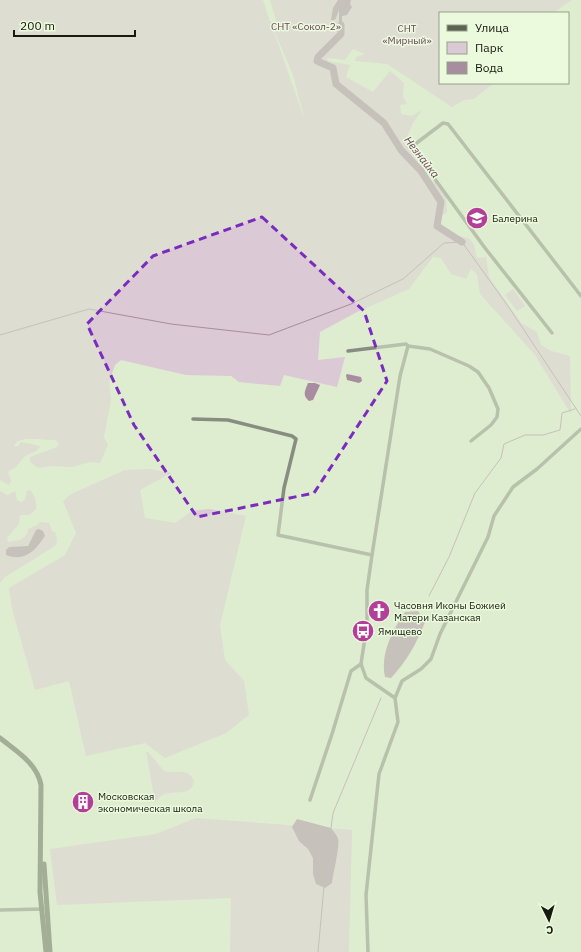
<svg xmlns="http://www.w3.org/2000/svg" width="581" height="952" font-family="'IBM Plex Sans',sans-serif">
	<style>
		.green { fill: #dbc9d5; fill-rule: evenodd }
		.water { fill: #a88c9f }
		.lines { fill: none; stroke-linecap: round; stroke-linejoin: round }
		.stream { stroke: #a88c9f; stroke-width: 1 }
		.river { stroke: #a88c9f; stroke-width: 7 }
		.minor { stroke: #878d81; stroke-width: 3.5 }
		.secondary { stroke: #5b6352; stroke-width: 5 }
		.marked { fill: none; stroke: #7b2cbf; stroke-width: 3; stroke-dasharray: 8 5; stroke-linejoin: round }
		.labels { text-anchor: middle; dominant-baseline: central; stroke-width: 3; stroke-linejoin: round; paint-order: stroke }
		.park-label { font-size: 10px; fill: #6c425f; stroke: #ebf9dc }
		.poi-label { font-size: 10px; fill: #161a10; stroke: #ebf9dc; text-anchor: start }
		.water-label { font-size: 11px; font-style: italic; fill: #6e4461; stroke: #ebf9dc }
	</style>
	<rect width="100%" height="100%" fill="#deeccf"/>
	<g class="green">
		<path d="M 0,0 L 263,0 L 270,22 L 275,22 L 281,36 L 270,0 L 572,0 L 553,13 L 440,13 L 440,83 L 494,83 L 474,99 L 464,100 L 452,107 L 387,64 L 355,61 L 356,57 L 365,54 L 353,49 L 345,60 L 327,58 L 328,61 L 350,65 L 346,77 L 373,92 L 390,71 L 404,83 L 403,96 L 407,104 L 400,105 L 401,114 L 412,116 L 422,110 L 413,123 L 405,141 L 427,178 L 438,184 L 446,195 L 447,212 L 435,221 L 452,234 L 470,239 L 474,245 L 477,258 L 486,257 L 489,277 L 521,323 L 537,332 L 541,345 L 551,351 L 570,356 L 571,414 L 535,355 L 480,294 L 477,274 L 471,269 L 466,279 L 451,274 L 441,258 L 433,257 L 409,289 L 357,312 L 320,332 L 318,360 L 345,357 L 337,387 L 284,375 L 280,386 L 239,382 L 231,376 L 186,375 L 121,360 L 115,365 L 109,382 L 111,400 L 104,437 L 108,445 L 100,463 L 90,462 L 72,467 L 52,466 L 38,468 L 30,462 L 30,457 L 57,447 L 59,443 L 55,440 C 45,441 16,434 14,447 L 18,446 L 21,442 L 40,446 L 38,450 L 25,456 L 16,467 L 8,472 L 11,481 L 9,485 L 0,480 ZM 271,23 L 293,75 L 305,121 Z"/>
		<path d="M 513,289 L 525,306 L 517,311 L 505,295 Z"/>
		<path d="M 150,469 L 171,473 L 140,490 L 145,518 L 175,523 L 192,511 L 209,509 L 246,516 L 220,625 L 225,660 L 244,681 L 249,715 L 226,733 L 165,758 L 145,743 L 86,756 L 69,681 L 35,690 L 12,609 L 9,588 L 65,555 L 76,533 L 63,501 L 71,494 L 125,470 Z"/>
		<path d="M 27,490 L 31,491 C 35,496 37,502 36,509 L 29,515 L 20,515 L 19,524 L 7,538 L 8,542 C 19,540 26,541 28,529 L 37,525 L 40,522 L 49,523 L 52,531 L 56,533 L 57,542 L 55,546 L 5,577 L 0,583 L 0,491 L 7,495 L 15,491 L 17,500 L 21,502 L 25,500 ZM 45,536 L 35,549 L 9,547 L 28,546 L 32,538 Z"/>
		<path d="M 146,751 L 149,753 L 164,771 C 176,774 188,767 194,781 C 191,797 176,790 165,794 C 161,795 158,799 155,802 Z"/>
		<path d="M 196,818 L 352,830 L 349,952 L 230,952 L 231,898 L 57,905 L 50,849 L 156,834 Z"/>
	</g>
	<g class="water">
		<path d="M 338,0 L 351,0 L 350,4 L 352,7 L 347,15 L 342,16 L 342,34 L 339,34 L 339,10 L 335,20 L 331,20 L 333,8 Z"/>
		<path d="M 347,374 L 361,377 L 362,381 L 359,383 L 347,380 L 346,375 Z"/>
		<path d="M 308,383 L 315,383 L 320,385 L 313,400 L 309,401 C 302,395 305,391 308,383 Z"/>
		<path d="M 39,529 L 43,531 L 45,536 C 35,551 25,562 6,555 L 6,550 L 9,547 L 28,546 L 36,530 Z"/>
		<path d="M 418,611 L 425,622 C 417,643 406,662 391,678 L 385,677 C 380,654 392,631 405,612 Z"/>
		<path d="M 297,819 L 331,828 C 333,831 337,835 338,839 C 340,846 333,874 332,883 L 325,888 L 316,884 L 313,874 L 313,858 L 308,849 L 299,841 L 292,827 Z"/>
	</g>
	<g class="lines">
		<g class="stream">
			<path d="M 0,335 L 89,309 L 171,324 L 269,335 L 351,304 L 403,279 L 444,243 L 462,242 L 510,309 L 581,416"/>
			<path d="M 429,596 L 449,557 L 475,493 L 501,458 L 504,444 L 525,435 L 543,435 L 560,430 L 562,413 L 575,409"/>
			<path d="M 331,828 L 333,813 L 381,698"/>
			<path d="M 318,952 L 324,887"/>
		</g>
		<path class="river" d="M 341,25 L 341,34 L 318,57 L 317,61 L 333,68 L 336,84 L 384,123 L 401,150 L 421,171 L 441,202 L 437,226 L 462,242"/>
		<g class="minor">
			<path d="M 552,333 L 485,248 L 413,149 L 414,145 L 443,123 L 448,124 L 581,296"/>
			<path d="M 348,351 L 406,344 L 408,346 L 430,349 L 469,366 L 478,372 L 489,388 L 498,409 L 497,417 L 491,425 L 471,441"/>
			<path d="M 193,419 L 228,420 L 292,436 L 296,439 L 284,488 L 278,535 L 372,555"/>
			<path d="M 395,698 L 366,678 L 361,664 L 367,624 L 367,590 L 372,555 L 400,376 L 408,346"/>
			<path d="M 310,800 L 332,734 L 351,671 L 361,664"/>
			<path d="M 0,910 L 43,909"/>
			<path d="M 368,952 L 366,895 L 379,774 L 398,722 L 395,698 L 402,681 L 421,669 L 431,659 L 440,634 L 488,537 L 494,516 L 513,487 L 537,469 L 581,429"/>
		</g>
		<g class="secondary">
			<path d="M 0,738 C 16,751 37,763 41,785 L 40,892 L 46,952"/>
			<path d="M 44,864 L 50,952"/>
		</g>
	</g>
	<path d="M0 0H581V952H0ZM 262,217 L 364,311 L 387,381 L 314,493 L 197,517 L 134,425 L 87,324 L 153,256 Z" fill="#deeccf" fill-opacity=".55" fill-rule="evenodd"/>
	<path class="marked" d="M 262,217 L 364,311 L 387,381 L 314,493 L 197,517 L 134,425 L 87,324 L 153,256 Z"/>
	<defs>
		<g id="school-disc" transform="scale(1.15)"><circle r="9.5" fill="#b43f98" stroke="#ebf9dc"/><path d="M0-5L7-2L0 1L-7-2ZM-4 1L0 2.5L4 1V4Q0 6-4 4Z" fill="#fff"/></g>
		<g id="church-disc" transform="scale(1.15)"><circle r="9.5" fill="#b43f98" stroke="#ebf9dc"/><path d="M-1.2-6h2.4v3.5h3.3v2.4h-3.3V6h-2.4V-.1h-3.3v-2.4h3.3Z" fill="#fff"/></g>
		<g id="bus-disc" transform="scale(1.15)"><circle r="9.5" fill="#b43f98" stroke="#ebf9dc"/><path d="M-5-6H5V4H4V6H2V4H-2V6H-4V4H-5ZM-3.5-4V0h7V-4ZM-3.5 1.2v1.5H-2V1.2ZM2 1.2v1.5H3.5V1.2Z" fill="#fff"/></g>
		<g id="building-disc" transform="scale(1.15)"><circle r="9.5" fill="#b43f98" stroke="#ebf9dc"/><path d="M-4-6H4V6H1V3H-1V6H-4ZM-2.5-4.3h1.7v1.8h-1.7ZM.8-4.3h1.7v1.8H.8ZM-2.5-1h1.7V.8h-1.7ZM.8-1h1.7V.8H.8Z" fill="#fff"/></g>
	</defs>
	<g fill-rule="evenodd">
		<use href="#school-disc" x="477" y="218"/>
		<use href="#church-disc" x="379" y="611"/>
		<use href="#bus-disc" x="363" y="631"/>
		<use href="#building-disc" x="83" y="802"/>
	</g>
	<g class="labels">
		<g class="park-label">
			<text x="306" y="26">СНТ «Сокол-2»</text>
			<text x="407" y="28">СНТ<tspan x="407" dy="12">«Мирный»</tspan></text>
		</g>
		<g class="poi-label">
			<text x="492" y="218">Балерина</text>
			<text x="394" y="605">Часовня Иконы Божией<tspan x="394" dy="12">Матери Казанская</tspan></text>
			<text x="378" y="631">Ямищево</text>
			<text x="98" y="796">Московская<tspan x="98" dy="12">экономическая школа</tspan></text>
		</g>
		<g class="water-label">
			<text transform="translate(422 157) rotate(52)">Незнайка</text>
		</g>
	</g>
	<rect x="439" y="12" width="130" height="72" fill="#ebf9dc" stroke="#96a08a"/>
	<rect x="447" y="25" width="20" height="6" fill="#5b6352" stroke="#96a08a"/>
	<text x="475" y="32" font-size="12" fill="#161a10">Улица</text>
	<rect x="447" y="42" width="20" height="12" fill="#dbc9d5" stroke="#96a08a"/>
	<text x="475" y="52" font-size="12" fill="#161a10">Парк</text>
	<rect x="447" y="62" width="20" height="12" fill="#a88c9f" stroke="#96a08a"/>
	<text x="475" y="72" font-size="12" fill="#161a10">Вода</text>
	<g transform="translate(549 920) rotate(175)" stroke="#ebf9dc" stroke-width="3" paint-order="stroke">
	<path d="M0-3L7 15L0 10L-7 15Z" fill="#161a10"/>
	<text y="-6" font-size="11" font-weight="bold" text-anchor="middle" fill="#161a10">С</text>
	</g>
	<path d="M14 30v6h121v-6" fill="none" stroke="#161a10" stroke-width="2"/>
	<text x="20" y="30" font-size="12" fill="#161a10" stroke="#ebf9dc" stroke-width="3" paint-order="stroke">200 m</text>
</svg>
